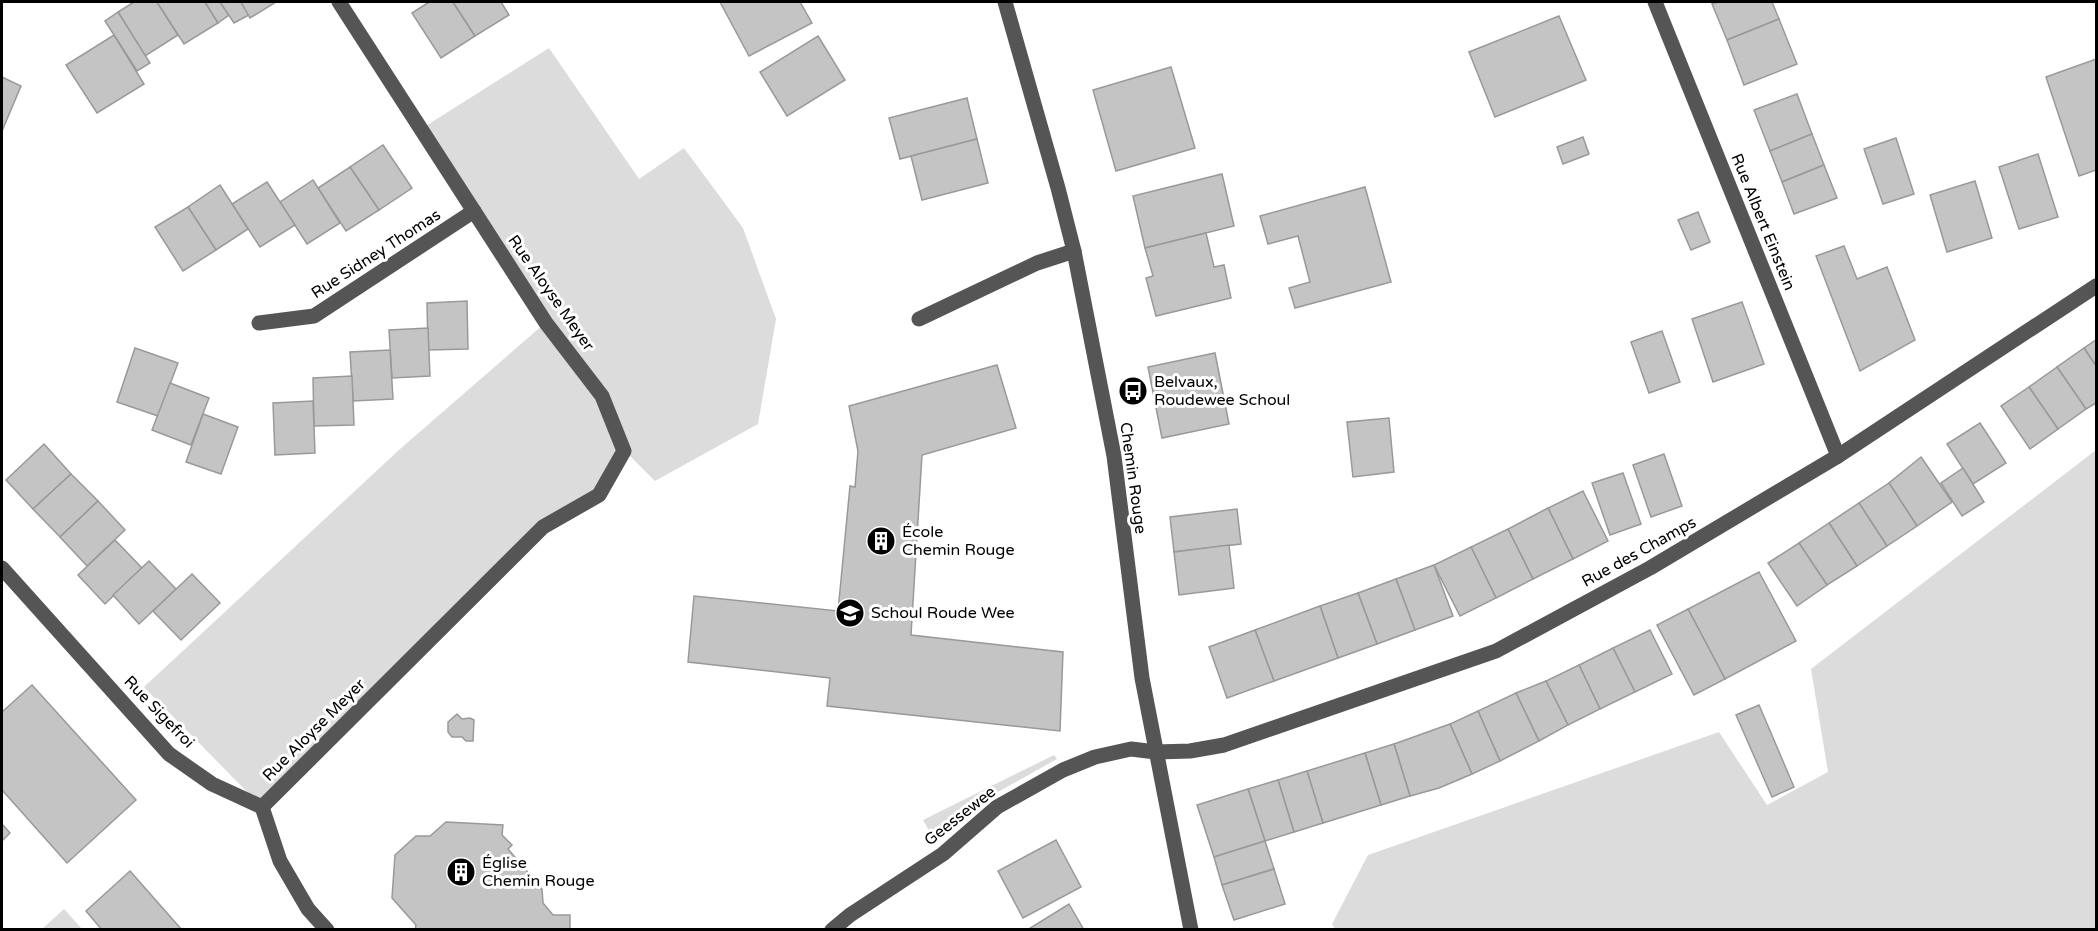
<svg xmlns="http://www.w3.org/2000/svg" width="2098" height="931" font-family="'Varela Round',sans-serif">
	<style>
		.green { fill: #dcdcdc }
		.building { fill: #c4c4c4; stroke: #999; stroke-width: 1.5 }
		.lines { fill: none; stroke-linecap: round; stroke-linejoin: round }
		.minor { stroke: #555; stroke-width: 15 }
		.labels { text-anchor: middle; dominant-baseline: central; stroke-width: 6; stroke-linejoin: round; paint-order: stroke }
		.street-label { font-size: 16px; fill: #000; stroke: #fff }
		.poi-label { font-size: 16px; fill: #000; stroke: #fff; text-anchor: start }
	</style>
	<rect width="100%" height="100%" fill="#fff"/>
	<g class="green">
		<path d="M 549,48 L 639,179 L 684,148 L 743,228 L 776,319 L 758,424 L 655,481 L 625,451 L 599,495 L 543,527 L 262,807 L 144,687 L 400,449 L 545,323 L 421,129 Z"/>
		<path d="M 2096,450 L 2096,929 L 1335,929 L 1332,924 L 1368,855 L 1719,732 L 1767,805 L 1828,772 L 1811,669 Z"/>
		<path d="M 1054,755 L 1057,759 L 989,797 L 936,843 L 923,820 Z"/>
		<path d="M 64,909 L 82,929 L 42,929 Z"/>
	</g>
	<g class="building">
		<path d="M 134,2 L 157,2 L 178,35 L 145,56 L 118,12 Z"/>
		<path d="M 157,2 L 205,2 L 218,23 L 184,44 Z"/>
		<path d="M 205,2 L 220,2 L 229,15 L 218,23 Z"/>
		<path d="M 220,2 L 241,2 L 249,15 L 234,23 Z"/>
		<path d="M 241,2 L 276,2 L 250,18 Z"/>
		<path d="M 429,2 L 453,2 L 475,36 L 441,58 L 412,13 Z"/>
		<path d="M 453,2 L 501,2 L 509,15 L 475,36 Z"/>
		<path d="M 720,2 L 800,2 L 812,23 L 749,56 Z"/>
		<path d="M 1718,2 L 1772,2 L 1779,19 L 1727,40 L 1712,4 Z"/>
		<path d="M 118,12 L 150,63 L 137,71 L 105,21 Z"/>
		<path d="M 1559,16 L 1586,80 L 1495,117 L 1469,52 Z"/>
		<path d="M 1779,19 L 1797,64 L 1744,85 L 1727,40 Z"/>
		<path d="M 114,35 L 144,84 L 97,113 L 66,65 Z"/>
		<path d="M 818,36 L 845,80 L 787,116 L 760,72 Z"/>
		<path d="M 2096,59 L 2096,170 L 2079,176 L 2046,77 Z"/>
		<path d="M 1171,67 L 1195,148 L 1116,171 L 1093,90 Z"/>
		<path d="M 2,77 L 21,86 L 2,131 Z"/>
		<path d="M 1797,94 L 1812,134 L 1770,151 L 1754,110 Z"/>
		<path d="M 967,98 L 977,139 L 900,159 L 889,118 Z"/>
		<path d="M 1812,134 L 1824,165 L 1782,182 L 1770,151 Z"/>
		<path d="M 1583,137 L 1589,154 L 1563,164 L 1557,147 Z"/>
		<path d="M 1896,138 L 1914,194 L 1883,204 L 1864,149 Z"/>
		<path d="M 977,139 L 988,183 L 922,200 L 911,156 Z"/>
		<path d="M 383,145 L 412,188 L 379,210 L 350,167 Z"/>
		<path d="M 2038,154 L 2058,217 L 2019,229 L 1999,167 Z"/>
		<path d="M 1824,165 L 1837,198 L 1794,214 L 1782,182 Z"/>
		<path d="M 350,167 L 379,210 L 346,231 L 318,188 Z"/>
		<path d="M 1222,174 L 1234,226 L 1145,248 L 1133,196 Z"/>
		<path d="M 313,180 L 340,223 L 307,244 L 280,202 Z"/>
		<path d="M 1975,181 L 1992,238 L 1947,252 L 1930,195 Z"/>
		<path d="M 267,182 L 295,225 L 260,247 L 232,204 Z"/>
		<path d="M 220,185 L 248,229 L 216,250 L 188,207 Z"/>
		<path d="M 1365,187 L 1391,282 L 1295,308 L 1289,288 L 1310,282 L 1298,236 L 1268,244 L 1260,216 Z"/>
		<path d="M 188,207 L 216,250 L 183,271 L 155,227 Z"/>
		<path d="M 1698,212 L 1710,242 L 1691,250 L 1678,220 Z"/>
		<path d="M 1206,233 L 1214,267 L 1224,265 L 1231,298 L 1156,316 L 1146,278 L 1153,276 L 1145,248 Z"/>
		<path d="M 1844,246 L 1857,279 L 1887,267 L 1915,340 L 1860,371 L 1816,256 Z"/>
		<path d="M 467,301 L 468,349 L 428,350 L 427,303 Z"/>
		<path d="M 1742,302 L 1764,364 L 1713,382 L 1692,319 Z"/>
		<path d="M 428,328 L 430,376 L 392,378 L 389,330 Z"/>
		<path d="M 1662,331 L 1680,382 L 1649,393 L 1631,342 Z"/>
		<path d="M 2096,340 L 2096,366 L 2084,348 Z"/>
		<path d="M 135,348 L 178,363 L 158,416 L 117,402 Z"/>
		<path d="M 2084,348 L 2096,366 L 2096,403 L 2086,409 L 2057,367 Z"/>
		<path d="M 390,350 L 393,399 L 353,401 L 350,352 Z"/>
		<path d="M 1215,353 L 1229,424 L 1162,438 L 1148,367 Z"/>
		<path d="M 997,365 L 1016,428 L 922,455 L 911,635 L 1063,652 L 1060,731 L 827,706 L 830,678 L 688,662 L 694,596 L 838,611 L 850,486 L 855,487 L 858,451 L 849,406 Z"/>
		<path d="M 2057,367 L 2086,409 L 2058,429 L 2029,387 Z"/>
		<path d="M 352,376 L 354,425 L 314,426 L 313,378 Z"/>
		<path d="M 170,383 L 209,398 L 191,445 L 152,430 Z"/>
		<path d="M 2029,387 L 2058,429 L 2030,449 L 2001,406 Z"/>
		<path d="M 313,401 L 315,453 L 275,455 L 273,403 Z"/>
		<path d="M 203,414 L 238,427 L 221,474 L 186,462 Z"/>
		<path d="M 1389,418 L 1394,472 L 1353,477 L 1347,422 Z"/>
		<path d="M 1980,423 L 2006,463 L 1973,484 L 1947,444 Z"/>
		<path d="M 44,444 L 71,474 L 33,509 L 6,480 Z"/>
		<path d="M 1664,454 L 1682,506 L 1651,517 L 1633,465 Z"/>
		<path d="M 1921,457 L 1952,502 L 1917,526 L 1889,483 Z"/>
		<path d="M 1963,468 L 1984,502 L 1962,516 L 1941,483 Z"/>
		<path d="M 1623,473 L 1641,524 L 1610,535 L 1592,483 Z"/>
		<path d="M 71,474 L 98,501 L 60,537 L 33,509 Z"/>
		<path d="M 1889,483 L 1917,526 L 1887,546 L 1859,503 Z"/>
		<path d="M 1583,491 L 1608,541 L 1573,559 L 1548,508 Z"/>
		<path d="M 98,501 L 125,530 L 87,566 L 60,537 Z"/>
		<path d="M 1859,503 L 1887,546 L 1857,566 L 1829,523 Z"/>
		<path d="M 1548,508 L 1573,559 L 1533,579 L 1508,529 Z"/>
		<path d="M 1237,509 L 1241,544 L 1174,552 L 1170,517 Z"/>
		<path d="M 1829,523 L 1857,566 L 1827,585 L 1799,543 Z"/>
		<path d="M 1508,529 L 1533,579 L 1496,598 L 1471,547 Z"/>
		<path d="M 115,540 L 142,568 L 105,604 L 78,575 Z"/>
		<path d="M 1799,543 L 1827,585 L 1797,606 L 1768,563 Z"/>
		<path d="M 1229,545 L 1234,588 L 1179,595 L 1174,552 Z"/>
		<path d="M 1471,547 L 1496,598 L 1460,616 L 1434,565 Z"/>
		<path d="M 149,561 L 176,589 L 139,624 L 113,595 Z"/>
		<path d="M 1434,565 L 1453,616 L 1415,630 L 1396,579 Z"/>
		<path d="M 1759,572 L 1796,641 L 1725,679 L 1688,609 Z"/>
		<path d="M 192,574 L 220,603 L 181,640 L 153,611 Z"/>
		<path d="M 1396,579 L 1415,630 L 1377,644 L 1358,593 Z"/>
		<path d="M 1358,593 L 1377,644 L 1338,658 L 1320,606 Z"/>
		<path d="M 1320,606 L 1338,658 L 1274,681 L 1255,630 Z"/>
		<path d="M 1688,609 L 1725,679 L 1694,695 L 1657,625 Z"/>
		<path d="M 1255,630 L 1274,681 L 1227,698 L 1209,647 Z"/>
		<path d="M 1650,630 L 1672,674 L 1635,692 L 1613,648 Z"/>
		<path d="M 1613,648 L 1635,692 L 1600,709 L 1579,665 Z"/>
		<path d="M 1579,665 L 1600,709 L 1568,725 L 1546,681 Z"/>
		<path d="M 1546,681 L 1568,725 L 1539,741 L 1516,693 Z"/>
		<path d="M 32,685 L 136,800 L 67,863 L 2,790 L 2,712 Z"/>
		<path d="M 1516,693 L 1539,741 L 1500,761 L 1478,711 Z"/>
		<path d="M 1759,705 L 1794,787 L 1772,797 L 1736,715 Z"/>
		<path d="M 1478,711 L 1500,761 L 1472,774 L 1450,724 Z"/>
		<path d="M 457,714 L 462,719 L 470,718 L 474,720 L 473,741 L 466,741 L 462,737 L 452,737 L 448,732 L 448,722 Z"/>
		<path d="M 1450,724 L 1472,774 L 1439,788 L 1410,796 L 1394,744 Z"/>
		<path d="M 1394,744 L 1410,796 L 1381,805 L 1365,753 Z"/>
		<path d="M 1365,753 L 1381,805 L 1323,823 L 1307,771 Z"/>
		<path d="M 1307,771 L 1323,823 L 1294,832 L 1278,780 Z"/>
		<path d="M 1278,780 L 1294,832 L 1265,841 L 1248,789 Z"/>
		<path d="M 1248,789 L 1265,841 L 1214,857 L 1197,805 Z"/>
		<path d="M 446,822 L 503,825 L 502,835 L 512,845 L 508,849 L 542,889 L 543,903 L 553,915 L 570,915 L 570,930 L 415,930 L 416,925 L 392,898 L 395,855 L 416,836 L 430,836 Z"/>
		<path d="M 2,824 L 10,833 L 2,841 Z"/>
		<path d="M 1056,840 L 1081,887 L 1023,918 L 998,871 Z"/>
		<path d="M 1265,841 L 1274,869 L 1222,885 L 1214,857 Z"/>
		<path d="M 1274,869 L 1285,904 L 1234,920 L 1222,885 Z"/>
		<path d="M 130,871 L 182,930 L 102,930 L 86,911 Z"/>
		<path d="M 1069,904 L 1084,930 L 1027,930 Z"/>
	</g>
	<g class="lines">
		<g class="minor">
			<path d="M 1005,2 L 1058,188 L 1074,251 L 1114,456 L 1142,678 L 1191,930"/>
			<path d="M 1655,2 L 1838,456"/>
			<path d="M 919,319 L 1037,263 L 1074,251"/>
			<path d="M 259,323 L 314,316 L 474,211"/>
			<path d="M 2,568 L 169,754 L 212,784 L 262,807 L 280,861 L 308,909 L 327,930"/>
			<path d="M 262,807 L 543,527 L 599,495 L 624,451 L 602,396 L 546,323 L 339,2"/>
			<path d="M 832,930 L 850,915 L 943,854 L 997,807 L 1063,770 L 1095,757 L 1131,749 L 1156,752 L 1190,751 L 1224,745 L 1496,651 L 1650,568 L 1838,456 L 2096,286"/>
		</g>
	</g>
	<defs>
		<g id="bus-disc" transform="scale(1.5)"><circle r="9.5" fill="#000" stroke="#fff"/><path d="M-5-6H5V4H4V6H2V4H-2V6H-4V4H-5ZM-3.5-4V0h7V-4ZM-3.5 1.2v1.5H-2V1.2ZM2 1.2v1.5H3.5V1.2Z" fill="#fff"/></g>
		<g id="building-disc" transform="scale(1.5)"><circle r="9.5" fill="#000" stroke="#fff"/><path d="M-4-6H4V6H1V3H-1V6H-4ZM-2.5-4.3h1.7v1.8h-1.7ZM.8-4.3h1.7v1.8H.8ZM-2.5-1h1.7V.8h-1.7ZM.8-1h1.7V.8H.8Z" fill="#fff"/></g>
		<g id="school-disc" transform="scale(1.5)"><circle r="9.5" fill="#000" stroke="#fff"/><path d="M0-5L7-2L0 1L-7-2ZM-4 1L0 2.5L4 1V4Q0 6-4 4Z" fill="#fff"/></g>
	</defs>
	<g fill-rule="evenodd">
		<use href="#bus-disc" x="1133" y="391"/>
		<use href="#building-disc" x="881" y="541"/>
		<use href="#school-disc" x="850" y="613"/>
		<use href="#building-disc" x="461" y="872"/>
	</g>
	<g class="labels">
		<g class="street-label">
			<text transform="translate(1763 222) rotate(68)">Rue Albert Einstein</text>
			<text transform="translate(376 254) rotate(-33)">Rue Sidney Thomas</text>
			<text transform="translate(551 293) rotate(55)">Rue Aloyse Meyer</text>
			<text transform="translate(1133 478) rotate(82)">Chemin Rouge</text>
			<text transform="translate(1639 552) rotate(-29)">Rue des Champs</text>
			<text transform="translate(159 712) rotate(46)">Rue Sigefroi</text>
			<text transform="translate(314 730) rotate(-45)">Rue Aloyse Meyer</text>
			<text transform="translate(960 816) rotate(-38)">Geessewee</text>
		</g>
		<g class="poi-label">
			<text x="1154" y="382">Belvaux,<tspan x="1154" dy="18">Roudewee Schoul</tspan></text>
			<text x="902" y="532">École<tspan x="902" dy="18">Chemin Rouge</tspan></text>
			<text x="871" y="613">Schoul Roude Wee</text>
			<text x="482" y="863">Église<tspan x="482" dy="18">Chemin Rouge</tspan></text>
		</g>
	</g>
	<rect width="2098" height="931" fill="none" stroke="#000000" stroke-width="6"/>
</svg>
